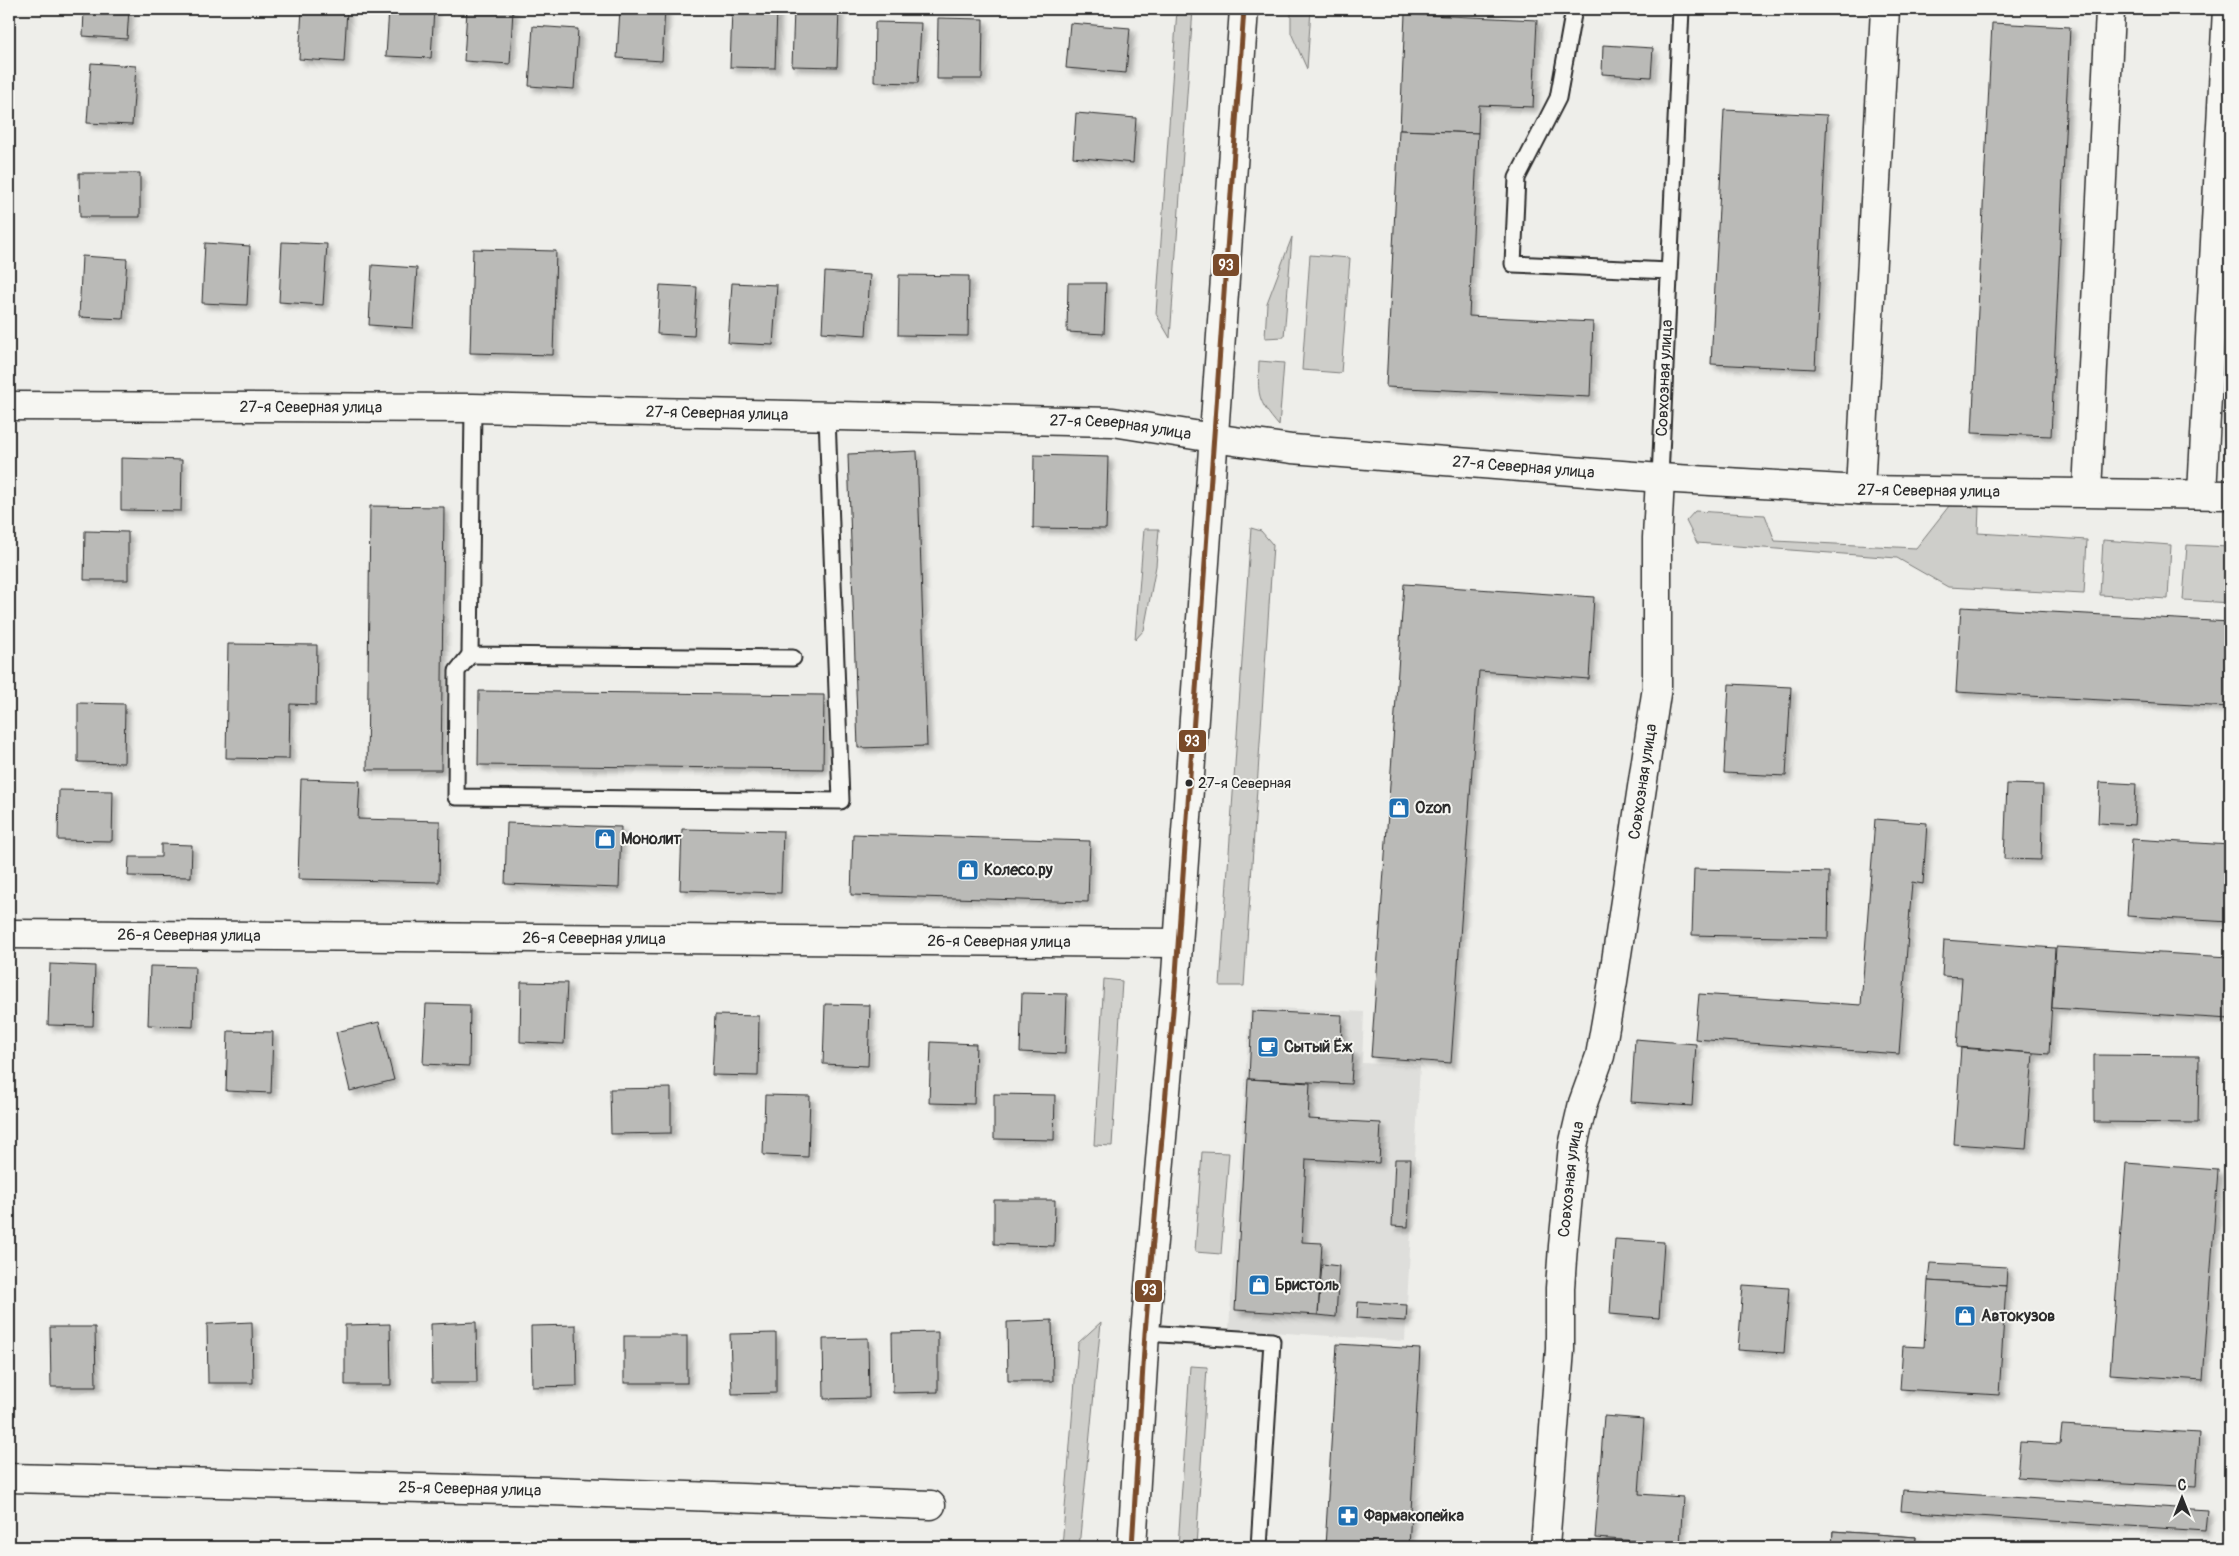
<svg xmlns="http://www.w3.org/2000/svg" width="2239" height="1556" font-family="Pangolin,sans-serif">
	<style>
		.built { fill: #dededb }
		.green { fill: #cececa; stroke: #7c7c7a }
		.building { fill: #babab7; stroke: #2b2b2b; filter: url(#shadow) }
		.lines { fill: none; stroke-linecap: round; stroke-linejoin: round }
		.service-casing { stroke: #2b2b2b; stroke-width: 19 }
		.minor-casing { stroke: #2b2b2b; stroke-width: 31 }
		.tertiary-casing { stroke: #2b2b2b; stroke-width: 31 }
		.primary-casing { stroke: #2b2b2b; stroke-width: 31 }
		.service { stroke: #f6f6f2; stroke-width: 15 }
		.minor { stroke: #f6f6f2; stroke-width: 28 }
		.tertiary { stroke: #f6f6f2; stroke-width: 28 }
		.primary { stroke: #f6f6f2; stroke-width: 28 }
		.bus-1-casing { stroke: #f6f6f2; stroke-width: 9 }
		.bus-1 { stroke: #7a4b2a; stroke-width: 5 }
		.bus-dot { fill: #2b2b2b; stroke: #f6f6f2; stroke-width: 2 }
		.labels { text-anchor: middle; dominant-baseline: central; stroke-width: 4; stroke-linejoin: round; paint-order: stroke }
		.bus-label { font-size: 15px; fill: #2b2b2b; stroke: #f6f6f2; text-anchor: start }
		.street-label { font-size: 16px; fill: #2b2b2b; stroke: #f6f6f2 }
		.poi-label { font-size: 16px; font-weight: bold; fill: #2b2b2b; stroke: #f6f6f2; text-anchor: start }
		.line-badge { stroke: #f6f6f2; stroke-width: 2 }
		.badge-label { font-size: 14px; text-anchor: middle; font-weight: bold; fill: #fff }
	</style>
	<defs>
		<filter id="shadow"><feDropShadow dx="4.5" dy="4.5" stdDeviation="2.5" flood-color="#0004"/></filter>
	</defs>
	<rect width="100%" height="100%" fill="#eeeeea"/>
	<filter id="ink" filterUnits="userSpaceOnUse"><feTurbulence type="fractalNoise" baseFrequency=".02" numOctaves="2"/><feDisplacementMap in="SourceGraphic" scale="10" xChannelSelector="R" yChannelSelector="G"/><feConvolveMatrix kernelMatrix="1 2 1 2 8 2 1 2 1" color-interpolation-filters="sRGB"/></filter>
	<g filter="url(#ink)">
		<path class="built" d="M 1250,1007 L 1364,1012 L 1362,1063 L 1420,1066 L 1405,1341 L 1229,1329 Z"/>
		<g class="green">
			<path d="M 1177,9 L 1193,9 L 1170,338 L 1156,314 Z"/>
			<path d="M 1291,9 L 1311,9 L 1307,69 L 1291,33 Z"/>
			<path d="M 1292,237 L 1284,337 L 1265,338 L 1267,303 Z"/>
			<path d="M 1310,255 L 1350,258 L 1341,373 L 1302,370 Z"/>
			<path d="M 1259,361 L 1284,363 L 1279,426 C 1256,399 1258,395 1259,361 Z"/>
			<path d="M 1949,506 L 1979,507 L 1978,533 L 2087,540 L 2084,594 L 1948,587 L 1897,558 L 1697,543 L 1686,521 L 1695,511 L 1765,515 L 1775,541 L 1916,548 Z"/>
			<path d="M 1251,528 L 1261,531 L 1273,545 L 1244,986 L 1220,986 Z"/>
			<path d="M 1144,529 L 1159,529 L 1156,566 L 1144,630 L 1135,640 Z"/>
			<path d="M 2103,540 L 2171,545 L 2168,599 L 2100,595 Z"/>
			<path d="M 2187,545 L 2230,547 L 2230,603 L 2183,600 Z"/>
			<path d="M 1104,979 L 1122,981 L 1112,1146 L 1094,1145 Z"/>
			<path d="M 1202,1152 L 1229,1153 L 1221,1254 L 1195,1252 Z"/>
			<path d="M 1101,1322 L 1079,1547 L 1062,1547 L 1078,1343 Z"/>
			<path d="M 1190,1366 L 1207,1367 L 1196,1547 L 1178,1547 Z"/>
		</g>
		<g class="building">
			<path d="M 84,9 L 129,9 L 127,39 L 83,36 Z"/>
			<path d="M 302,9 L 347,9 L 344,62 L 299,59 Z"/>
			<path d="M 389,9 L 434,9 L 431,58 L 386,56 Z"/>
			<path d="M 467,9 L 513,9 L 510,64 L 464,61 Z"/>
			<path d="M 620,9 L 665,9 L 662,61 L 617,58 Z"/>
			<path d="M 732,9 L 777,9 L 775,68 L 730,67 Z"/>
			<path d="M 794,9 L 839,9 L 837,67 L 792,66 Z"/>
			<path d="M 1405,14 L 1537,20 L 1533,107 L 1479,105 L 1478,133 L 1400,130 Z"/>
			<path d="M 938,18 L 983,19 L 982,79 L 937,79 Z"/>
			<path d="M 875,22 L 921,23 L 918,83 L 874,82 Z"/>
			<path d="M 1070,23 L 1130,28 L 1126,73 L 1066,68 Z"/>
			<path d="M 1992,23 L 2070,27 L 2051,436 L 1972,433 Z"/>
			<path d="M 533,26 L 578,29 L 574,89 L 529,86 Z"/>
			<path d="M 1603,45 L 1653,48 L 1651,77 L 1602,74 Z"/>
			<path d="M 91,63 L 136,66 L 132,125 L 87,123 Z"/>
			<path d="M 1724,110 L 1827,115 L 1815,369 L 1711,364 Z"/>
			<path d="M 1076,113 L 1136,118 L 1133,163 L 1073,157 Z"/>
			<path d="M 1399,130 L 1478,133 L 1469,316 L 1593,322 L 1590,397 L 1386,387 Z"/>
			<path d="M 79,173 L 140,173 L 140,217 L 80,217 Z"/>
			<path d="M 282,242 L 327,244 L 323,305 L 279,302 Z"/>
			<path d="M 205,243 L 250,246 L 247,305 L 202,303 Z"/>
			<path d="M 473,249 L 556,251 L 553,355 L 470,353 Z"/>
			<path d="M 82,256 L 127,259 L 123,319 L 79,317 Z"/>
			<path d="M 372,265 L 417,268 L 413,328 L 369,325 Z"/>
			<path d="M 825,272 L 870,275 L 866,335 L 822,332 Z"/>
			<path d="M 899,275 L 969,276 L 968,336 L 898,335 Z"/>
			<path d="M 732,283 L 777,285 L 773,345 L 728,343 Z"/>
			<path d="M 1068,283 L 1106,283 L 1104,334 L 1067,332 Z"/>
			<path d="M 660,285 L 697,287 L 694,336 L 657,334 Z"/>
			<path d="M 917,451 L 927,746 L 858,748 L 848,454 Z"/>
			<path d="M 1034,455 L 1108,457 L 1106,529 L 1033,528 Z"/>
			<path d="M 121,458 L 182,460 L 181,511 L 121,510 Z"/>
			<path d="M 370,506 L 444,507 L 441,770 L 367,770 Z"/>
			<path d="M 85,531 L 128,532 L 128,580 L 84,580 Z"/>
			<path d="M 1404,584 L 1594,597 L 1589,679 L 1479,671 L 1451,1063 L 1371,1057 Z"/>
			<path d="M 1961,607 L 2230,622 L 2230,707 L 1956,692 Z"/>
			<path d="M 228,644 L 317,645 L 316,705 L 290,704 L 289,759 L 226,758 Z"/>
			<path d="M 1729,684 L 1791,687 L 1786,776 L 1724,773 Z"/>
			<path d="M 479,691 L 824,695 L 823,769 L 478,765 Z"/>
			<path d="M 78,703 L 125,704 L 124,763 L 78,762 Z"/>
			<path d="M 301,779 L 360,781 L 358,819 L 440,821 L 439,882 L 298,879 Z"/>
			<path d="M 2100,782 L 2136,784 L 2134,825 L 2098,823 Z"/>
			<path d="M 2007,784 L 2043,785 L 2041,860 L 2004,859 Z"/>
			<path d="M 59,790 L 113,791 L 112,841 L 58,840 Z"/>
			<path d="M 1875,819 L 1927,823 L 1923,884 L 1912,882 L 1899,1054 L 1695,1039 L 1699,994 L 1861,1005 Z"/>
			<path d="M 507,823 L 621,827 L 619,888 L 505,884 Z"/>
			<path d="M 682,829 L 783,831 L 781,893 L 680,890 Z"/>
			<path d="M 853,834 L 1090,841 L 1088,902 L 851,895 Z"/>
			<path d="M 2132,839 L 2230,845 L 2230,922 L 2127,916 Z"/>
			<path d="M 161,844 L 192,845 L 191,877 L 128,876 L 129,857 L 161,857 Z"/>
			<path d="M 1694,869 L 1829,872 L 1828,938 L 1692,935 Z"/>
			<path d="M 1944,940 L 2055,948 L 2049,1054 L 1957,1047 L 1962,977 L 1942,976 Z"/>
			<path d="M 2056,947 L 2230,957 L 2230,1019 L 2052,1008 Z"/>
			<path d="M 50,964 L 95,966 L 93,1026 L 48,1025 Z"/>
			<path d="M 150,966 L 195,967 L 193,1027 L 148,1025 Z"/>
			<path d="M 521,982 L 567,983 L 564,1044 L 520,1042 Z"/>
			<path d="M 1022,993 L 1067,994 L 1065,1054 L 1020,1052 Z"/>
			<path d="M 426,1004 L 470,1005 L 469,1066 L 423,1064 Z"/>
			<path d="M 825,1004 L 870,1005 L 868,1066 L 823,1064 Z"/>
			<path d="M 1252,1011 L 1342,1015 L 1341,1050 L 1353,1051 L 1351,1084 L 1249,1079 Z"/>
			<path d="M 715,1015 L 759,1016 L 758,1076 L 712,1075 Z"/>
			<path d="M 379,1022 L 394,1080 L 350,1091 L 336,1032 Z"/>
			<path d="M 228,1031 L 273,1032 L 271,1093 L 226,1091 Z"/>
			<path d="M 1635,1039 L 1696,1044 L 1692,1106 L 1631,1102 Z"/>
			<path d="M 931,1042 L 976,1044 L 974,1104 L 929,1103 Z"/>
			<path d="M 1961,1048 L 2033,1053 L 2026,1149 L 1954,1144 Z"/>
			<path d="M 2094,1055 L 2199,1056 L 2198,1123 L 2094,1122 Z"/>
			<path d="M 1248,1079 L 1310,1083 L 1308,1119 L 1381,1123 L 1379,1163 L 1306,1159 L 1302,1242 L 1322,1243 L 1318,1315 L 1235,1310 Z"/>
			<path d="M 671,1088 L 671,1133 L 611,1134 L 610,1089 Z"/>
			<path d="M 994,1094 L 1055,1095 L 1054,1140 L 994,1139 Z"/>
			<path d="M 765,1095 L 810,1096 L 808,1157 L 763,1155 Z"/>
			<path d="M 1395,1159 L 1411,1159 L 1408,1227 L 1392,1226 Z"/>
			<path d="M 2126,1163 L 2218,1170 L 2203,1380 L 2110,1374 Z"/>
			<path d="M 994,1200 L 1055,1200 L 1054,1246 L 994,1244 Z"/>
			<path d="M 1615,1239 L 1664,1242 L 1659,1318 L 1610,1314 Z"/>
			<path d="M 1930,1263 L 2007,1267 L 2006,1286 L 1928,1281 Z"/>
			<path d="M 1322,1264 L 1339,1266 L 1336,1317 L 1318,1315 Z"/>
			<path d="M 1928,1281 L 2006,1286 L 1999,1395 L 1900,1389 L 1903,1346 L 1924,1347 Z"/>
			<path d="M 1743,1285 L 1789,1288 L 1784,1353 L 1738,1350 Z"/>
			<path d="M 1358,1302 L 1407,1305 L 1406,1321 L 1357,1318 Z"/>
			<path d="M 1052,1320 L 1053,1381 L 1008,1381 L 1007,1322 Z"/>
			<path d="M 252,1322 L 253,1383 L 208,1383 L 207,1324 Z"/>
			<path d="M 476,1322 L 477,1383 L 432,1383 L 431,1324 Z"/>
			<path d="M 390,1324 L 391,1385 L 345,1385 L 345,1325 Z"/>
			<path d="M 576,1325 L 577,1386 L 532,1387 L 531,1326 Z"/>
			<path d="M 50,1327 L 95,1327 L 96,1387 L 51,1387 Z"/>
			<path d="M 938,1332 L 938,1392 L 893,1393 L 892,1333 Z"/>
			<path d="M 776,1333 L 776,1393 L 732,1394 L 730,1334 Z"/>
			<rect x="624" y="1336" width="63" height="47"/>
			<path d="M 868,1338 L 869,1398 L 824,1399 L 823,1339 Z"/>
			<path d="M 1337,1344 L 1420,1349 L 1409,1547 L 1325,1547 Z"/>
			<path d="M 1604,1416 L 1644,1419 L 1639,1494 L 1683,1497 L 1680,1544 L 1595,1538 Z"/>
			<path d="M 2062,1425 L 2199,1433 L 2196,1487 L 2017,1477 L 2020,1442 L 2060,1444 Z"/>
			<path d="M 1903,1490 L 2207,1510 L 2205,1531 L 1901,1511 Z"/>
			<path d="M 1833,1531 L 1916,1537 L 1915,1547 L 1832,1547 Z"/>
			<path d="M 1833,1531 L 1916,1537 L 1915,1547 L 1832,1547 Z"/>
		</g>
		<g class="lines">
			<g class="service-casing">
				<g id="service">
					<path d="M 1574,9 L 1558,98 L 1517,178 L 1513,264 L 1669,271"/>
					<path d="M 473,408 L 470,655 L 793,658"/>
					<path id="s1" d="M 1660,478 L 1681,9"/>
					<path d="M 470,655 L 457,671 L 456,797 L 841,801 L 827,416"/>
					<path d="M 1145,1333 L 1272,1341 L 1259,1547"/>
				</g>
			</g>
			<g class="minor-casing">
				<g id="minor">
					<path id="s2" d="M 9,406 L 473,408 L 1113,422 L 1213,438"/>
					<path d="M 1860,490 L 1885,9"/>
					<path d="M 2087,492 L 2110,11"/>
					<path d="M 2202,494 L 2227,9"/>
					<path id="s3" d="M 9,934 L 1178,943"/>
					<path id="s4" d="M 9,1478 L 551,1491 L 931,1505"/>
					<path id="s5" d="M 1545,1547 L 1560,1349 L 1560,1288 L 1563,1246 L 1573,1146 L 1583,1103 L 1600,1056 L 1613,981 L 1657,687 L 1657,538 L 1660,478"/>
				</g>
			</g>
			<g class="tertiary-casing">
				<g id="tertiary">
					<path id="s6" d="M 1213,438 L 1292,449 L 1660,478 L 1860,490 L 2230,495"/>
				</g>
			</g>
			<g class="primary-casing">
				<path id="primary" d="M 1132,1547 L 1145,1333 L 1175,988 L 1244,9"/>
			</g>
			<use href="#service" class="service"/>
			<use href="#minor" class="minor"/>
			<use href="#tertiary" class="tertiary"/>
			<use href="#primary" class="primary"/>
			<g class="bus-1-casing">
				<path id="bus-1" d="M 1132,1547 L 1145,1333 L 1175,988 L 1244,9"/>
			</g>
			<use href="#bus-1" class="bus-1"/>
		</g>
	</g>
	<defs>
		<g id="shop-square" transform="scale(1.125)"><rect x="-9" y="-9" width="18" height="18" rx="4" fill="#1f6fb2" stroke="#f6f6f2"/><path d="M-5-2.5h2.3a2.7 3.5 0 0 1 5.4 0H5L5.5 6h-11ZM-1.5-2.5h3a1.5 2.3 0 0 0-3 0Z" fill="#fff"/></g>
		<g id="cafe-square" transform="scale(1.125)"><rect x="-9" y="-9" width="18" height="18" rx="4" fill="#1f6fb2" stroke="#f6f6f2"/><path d="M-5.5-4.5H6V0H3Q3 3.5 0 3.5H-2.5Q-5.5 3.5-5.5 0ZM3-3.2v2h1.7v-2ZM-6 4.5H4V6H-6Z" fill="#fff"/></g>
		<g id="pharmacy-square" transform="scale(1.125)"><rect x="-9" y="-9" width="18" height="18" rx="4" fill="#1f6fb2" stroke="#f6f6f2"/><path d="M-2-6h4v4h4v4h-4v4h-4v-4h-4v-4h4Z" fill="#fff"/></g>
	</defs>
	<g fill-rule="evenodd">
		<use href="#shop-square" x="1399" y="808"/>
		<use href="#shop-square" x="605" y="839"/>
		<use href="#shop-square" x="968" y="870"/>
		<use href="#cafe-square" x="1268" y="1047"/>
		<use href="#shop-square" x="1259" y="1285"/>
		<use href="#shop-square" x="1965" y="1316"/>
		<use href="#pharmacy-square" x="1348" y="1516"/>
	</g>
	<circle class="bus-dot" cx="1189" cy="783" r="4.5"/>
	<g class="labels">
		<g class="bus-label">
			<text x="1198" y="783">27-я Северная</text>
		</g>
		<g class="street-label">
			<text stroke="none"><textPath href="#s1" startOffset="100">Совхозная улица</textPath></text>
			<text stroke="none"><textPath href="#s2" startOffset="302">27-я Северная улица</textPath></text>
			<text stroke="none"><textPath href="#s2" startOffset="708">27-я Северная улица</textPath></text>
			<text stroke="none"><textPath href="#s2" startOffset="1112">27-я Северная улица</textPath></text>
			<text stroke="none"><textPath href="#s6" startOffset="312">27-я Северная улица</textPath></text>
			<text stroke="none"><textPath href="#s6" startOffset="718">27-я Северная улица</textPath></text>
			<text stroke="none"><textPath href="#s5" startOffset="774">Совхозная улица</textPath></text>
			<text stroke="none"><textPath href="#s3" startOffset="180">26-я Северная улица</textPath></text>
			<text stroke="none"><textPath href="#s3" startOffset="585">26-я Северная улица</textPath></text>
			<text stroke="none"><textPath href="#s3" startOffset="990">26-я Северная улица</textPath></text>
			<text stroke="none"><textPath href="#s5" startOffset="369">Совхозная улица</textPath></text>
			<text stroke="none"><textPath href="#s4" startOffset="461">25-я Северная улица</textPath></text>
		</g>
		<g class="poi-label">
			<text x="1415" y="808">Ozon</text>
			<text x="621" y="839">Монолит</text>
			<text x="984" y="870">Колесо.ру</text>
			<text x="1284" y="1047">Сытый Ёж</text>
			<text x="1275" y="1285">Бристоль</text>
			<text x="1981" y="1316">Автокузов</text>
			<text x="1364" y="1516">Фармакопейка</text>
		</g>
	</g>
	<g class="line-badge">
		<rect x="1212" y="253" width="28" height="24" rx="5" fill="#7a4b2a"/>
		<rect x="1178" y="729" width="29" height="24" rx="5" fill="#7a4b2a"/>
		<rect x="1134" y="1279" width="29" height="24" rx="5" fill="#7a4b2a"/>
	</g>
	<g class="badge-label">
		<text x="1226" y="270">93</text>
		<text x="1192" y="746">93</text>
		<text x="1149" y="1295">93</text>
	</g>
	<rect width="2239" height="1556" fill="none" stroke="#f6f6f2" stroke-width="30"/>
	<rect x="15" y="15" width="2209" height="1526" fill="none" stroke="#2b2b2b" stroke-width="2" filter="url(#ink)"/>
	<g transform="translate(2182 1498)" stroke="#f6f6f2" stroke-width="4" paint-order="stroke">
	<path d="M0-4L9 19L0 12L-9 19Z" fill="#2b2b2b"/>
	<text y="-8" font-size="14" font-weight="bold" text-anchor="middle" fill="#2b2b2b">С</text>
	</g>
</svg>
